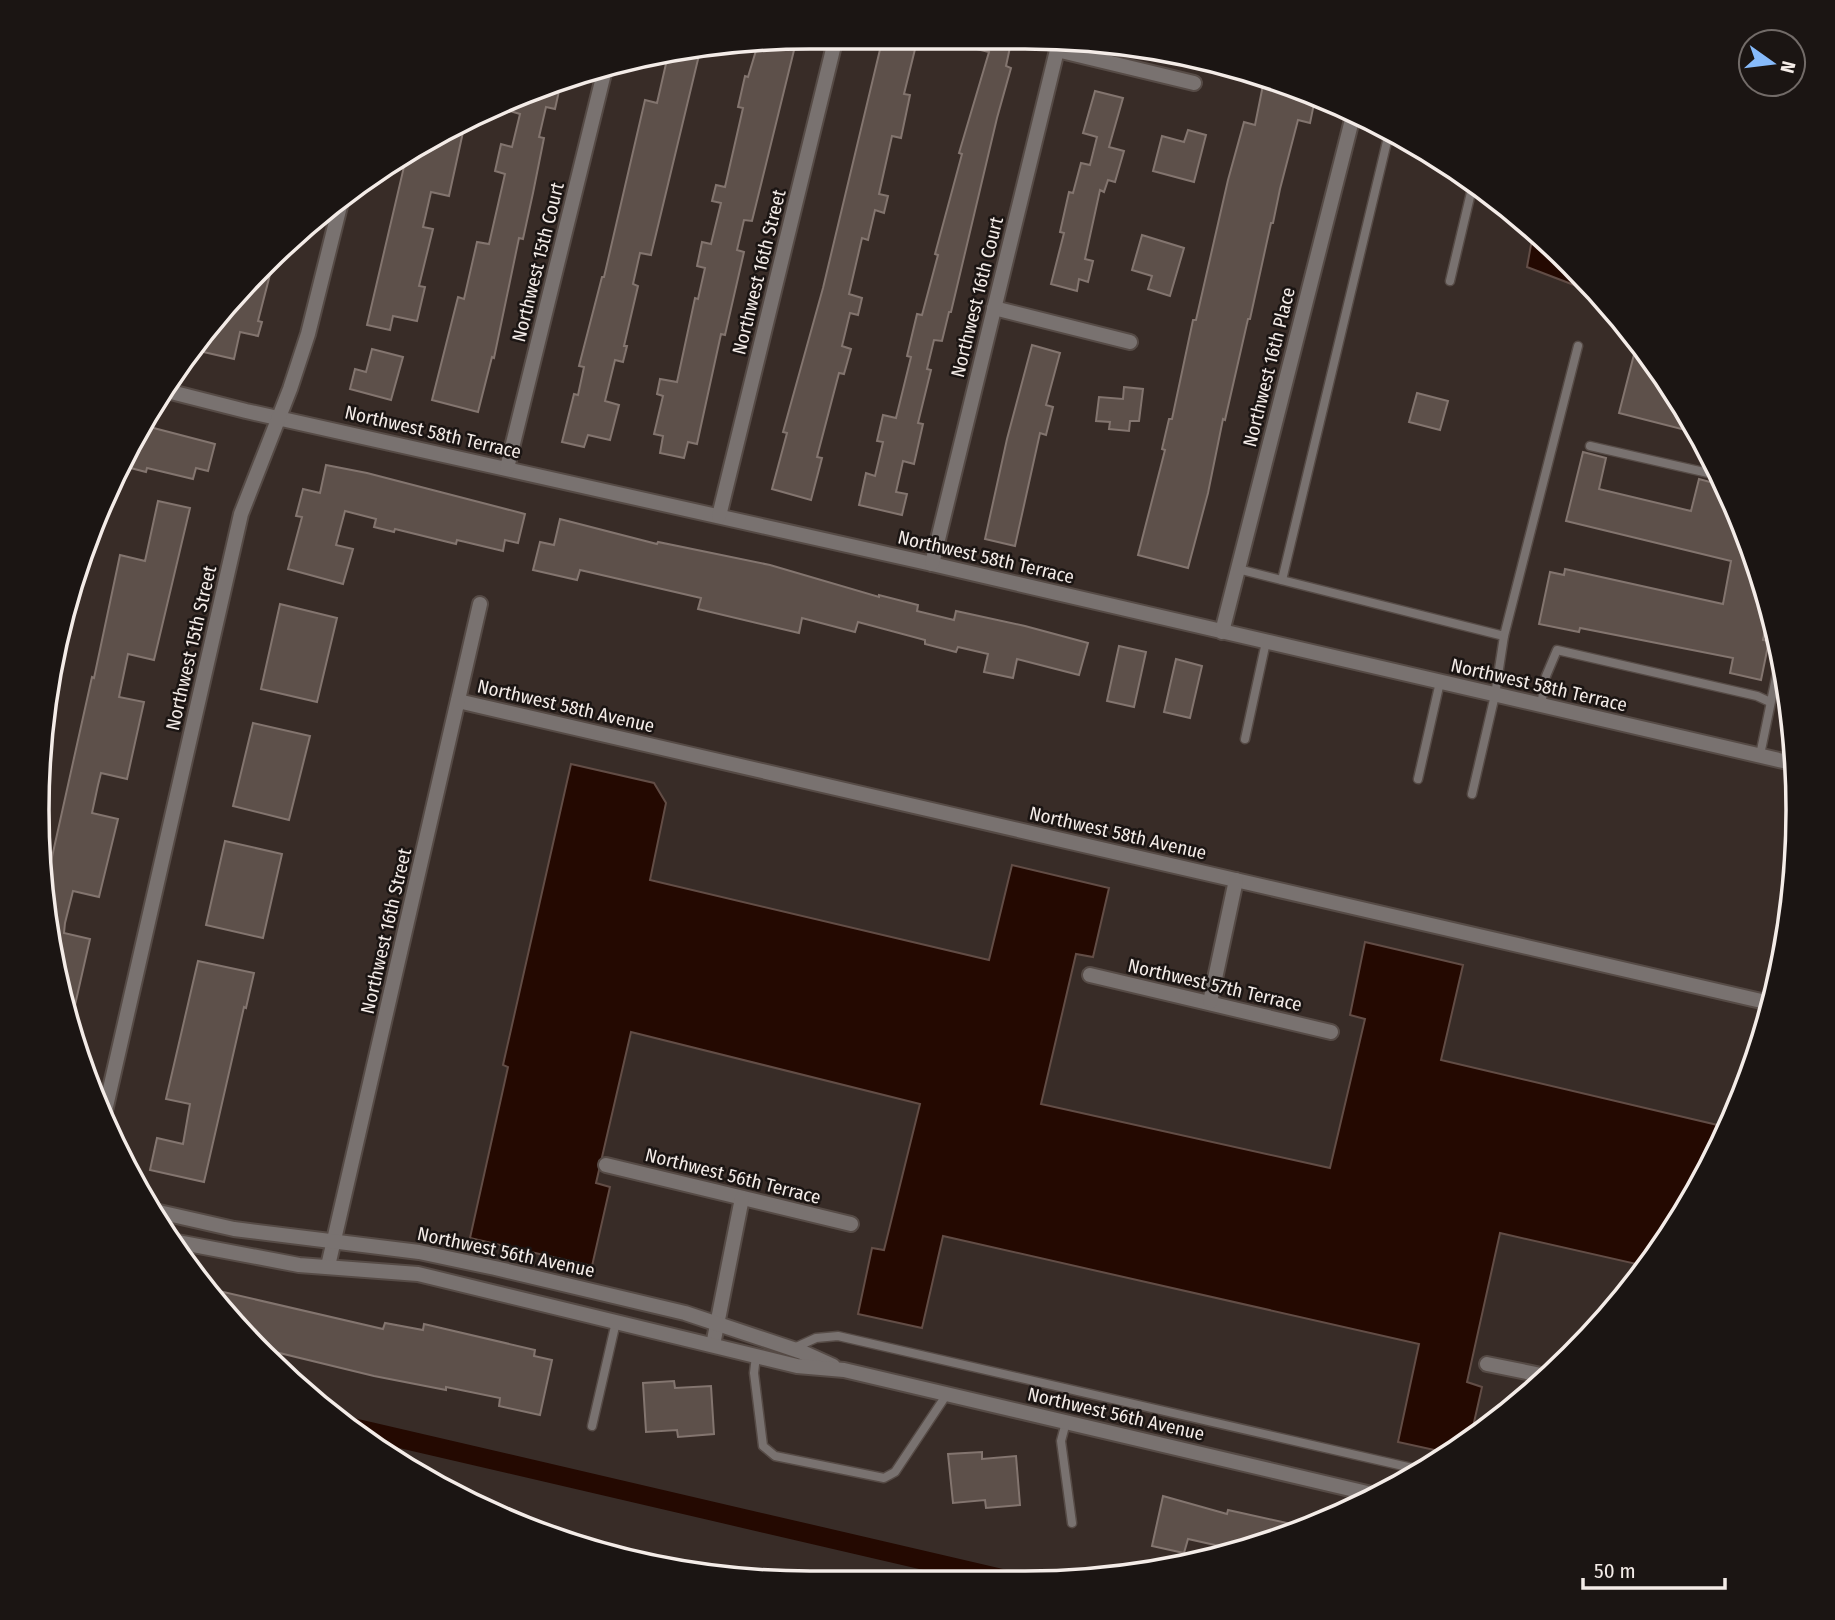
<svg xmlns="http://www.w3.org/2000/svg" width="1835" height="1620" font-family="'Fira Sans Condensed',sans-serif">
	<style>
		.water { fill: #240901; stroke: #624d46; stroke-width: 2 }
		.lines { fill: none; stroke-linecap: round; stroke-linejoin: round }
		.canal { stroke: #240901; stroke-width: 19 }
		.building { fill: #5d504a; stroke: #83756f; stroke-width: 2 }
		.service-casing { stroke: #564b46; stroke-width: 11 }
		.minor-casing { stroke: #564b46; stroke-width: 18 }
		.tertiary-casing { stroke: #564b46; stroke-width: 18 }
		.service { stroke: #797270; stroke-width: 8 }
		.minor { stroke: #797270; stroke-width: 14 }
		.tertiary { stroke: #797270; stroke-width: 14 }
		.labels { text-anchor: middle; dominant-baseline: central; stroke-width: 5; stroke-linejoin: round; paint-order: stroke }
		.street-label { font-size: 19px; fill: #f4ece8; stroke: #1b1513 }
		.rim { fill: none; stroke: #f4ece8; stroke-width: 3.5 }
	</style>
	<rect width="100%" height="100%" fill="#382c27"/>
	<g class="water">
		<path d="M 1534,228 L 1535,229 L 1595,293 L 1527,267 Z"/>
		<path d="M 571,764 L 654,783 L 666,803 L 650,880 L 989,960 L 1012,865 L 1109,888 L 1093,957 L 1076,954 L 1041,1104 L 1330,1168 L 1365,1019 L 1350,1015 L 1365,942 L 1463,965 L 1441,1060 L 1726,1127 L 1695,1196 L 1645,1266 L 1500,1233 L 1467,1382 L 1482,1387 L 1470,1440 L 1448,1453 L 1398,1442 L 1419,1344 L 943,1236 L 922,1328 L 858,1314 L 872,1248 L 884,1250 L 920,1104 L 631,1032 L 596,1183 L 610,1187 L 592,1266 L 470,1238 L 508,1067 L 503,1065 Z"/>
	</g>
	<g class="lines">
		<path class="canal" d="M 342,1425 L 1017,1582"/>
	</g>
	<g class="building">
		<path d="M 883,37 L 918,37 L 904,94 L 910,95 L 901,138 L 892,136 L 879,194 L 888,196 L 884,213 L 875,210 L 868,240 L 862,238 L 849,294 L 862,298 L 858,315 L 850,313 L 842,346 L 851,349 L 844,374 L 839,373 L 817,457 L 822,458 L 811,500 L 772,489 L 787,433 L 783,432 L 823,288 Z"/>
		<path d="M 797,38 L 752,221 L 744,220 L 737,250 L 744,252 L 725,335 L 721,334 L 697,444 L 688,442 L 684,458 L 660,453 L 663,436 L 654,434 L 663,396 L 657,394 L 660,379 L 677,382 L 695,298 L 698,299 L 705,268 L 697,266 L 702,242 L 711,244 L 721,203 L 712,201 L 716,185 L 725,187 L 743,108 L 738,107 L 745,76 L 748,77 L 758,44 Z"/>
		<path d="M 955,38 L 1012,38 L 1006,66 L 1011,68 L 997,118 L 951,312 L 949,312 L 942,341 L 934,340 L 927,369 L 931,370 L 918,423 L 923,424 L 914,464 L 903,461 L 896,492 L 907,494 L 902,515 L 859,505 L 866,473 L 875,476 L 883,442 L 877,441 L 883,415 L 896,418 L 911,357 L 907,356 L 917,314 L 922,315 L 938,255 L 935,254 L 962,154 L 959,153 L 989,52 L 955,44 Z"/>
		<path d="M 700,51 L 651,255 L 640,253 L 633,284 L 638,286 L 624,346 L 627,346 L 623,362 L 615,360 L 605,401 L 619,405 L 610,440 L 588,435 L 584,447 L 562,442 L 574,394 L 578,395 L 584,367 L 579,366 L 602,277 L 604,277 L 645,100 L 657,103 L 668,55 Z"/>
		<path d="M 1264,80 L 1316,94 L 1310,123 L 1298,120 L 1280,189 L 1273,223 L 1271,223 L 1250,319 L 1248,319 L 1225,420 L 1223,419 L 1208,493 L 1188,568 L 1138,555 L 1165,450 L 1162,449 L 1169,419 L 1172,419 L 1193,320 L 1196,320 L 1228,180 L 1244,122 L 1255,125 Z"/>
		<path d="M 561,82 L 555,109 L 546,107 L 539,137 L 544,138 L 533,193 L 523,239 L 519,238 L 494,358 L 492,357 L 478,412 L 432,400 L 458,297 L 464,299 L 477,242 L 489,244 L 505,174 L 495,171 L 501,144 L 512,147 L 520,114 L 510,111 L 512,100 Z"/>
		<path d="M 1095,91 L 1123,98 L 1109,147 L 1124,151 L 1115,182 L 1108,180 L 1104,192 L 1100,190 L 1085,259 L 1093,261 L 1088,282 L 1079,279 L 1077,291 L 1051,284 L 1064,233 L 1060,232 L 1069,192 L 1073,193 L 1081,163 L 1090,165 L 1097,137 L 1083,133 Z"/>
		<path d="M 449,129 L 463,132 L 449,196 L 431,192 L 423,227 L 433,229 L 419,286 L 425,287 L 417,321 L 393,316 L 390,330 L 367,325 L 406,158 Z"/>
		<path d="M 1188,130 L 1206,135 L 1194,182 L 1153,171 L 1162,136 L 1184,142 Z"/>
		<path d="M 1142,235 L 1184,248 L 1170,296 L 1148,289 L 1152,276 L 1132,270 Z"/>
		<path d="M 275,255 L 258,321 L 262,322 L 258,336 L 240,332 L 234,359 L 199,351 L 203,332 Z"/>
		<path d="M 1638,339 L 1639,340 L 1697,433 L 1619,413 Z"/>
		<path d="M 1032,345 L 1060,353 L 1046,405 L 1053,407 L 1046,435 L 1040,433 L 1015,546 L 985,539 L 1007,439 Z"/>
		<path d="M 372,349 L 403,357 L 391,400 L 350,389 L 355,369 L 366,372 Z"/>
		<path d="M 1124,387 L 1143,389 L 1139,421 L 1130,421 L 1129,431 L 1109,429 L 1110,422 L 1096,421 L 1099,397 L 1123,399 Z"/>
		<path d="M 1417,393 L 1448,401 L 1440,430 L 1409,422 Z"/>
		<path d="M 146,426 L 215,444 L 208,471 L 196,468 L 193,479 L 147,468 L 146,472 L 123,466 Z"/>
		<path d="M 1583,452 L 1606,458 L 1599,489 L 1691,511 L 1699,479 L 1725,486 L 1770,606 L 1763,640 L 1769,641 L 1761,680 L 1730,673 L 1733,658 L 1580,628 L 1579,632 L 1539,624 L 1550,572 L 1564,575 L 1565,569 L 1723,604 L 1731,561 L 1566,521 Z"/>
		<path d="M 326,465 L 367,473 L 525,514 L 518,543 L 505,540 L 503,551 L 457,540 L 456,544 L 395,529 L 394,532 L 374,527 L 376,519 L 345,511 L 336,545 L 353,549 L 343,584 L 288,569 L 302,517 L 296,516 L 303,489 L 320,493 Z"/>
		<path d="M 158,501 L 190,508 L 154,660 L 128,654 L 119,697 L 144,702 L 127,779 L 101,773 L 98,785 L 92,813 L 118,819 L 99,897 L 73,891 L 65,923 L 64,933 L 90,939 L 70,1027 L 63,1011 L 44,893 L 92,677 L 94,678 L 120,555 L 145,561 Z"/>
		<path d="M 560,519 L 657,544 L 658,542 L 770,565 L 879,597 L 879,595 L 918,605 L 917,611 L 954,620 L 956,611 L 1025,626 L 1088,643 L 1079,675 L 1017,659 L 1013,678 L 984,672 L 988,654 L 958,647 L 956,652 L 925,644 L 925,640 L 858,622 L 855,632 L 802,618 L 799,633 L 698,609 L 701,598 L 580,570 L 577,580 L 533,570 L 540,542 L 554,545 Z"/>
		<path d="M 280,604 L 337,618 L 317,702 L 261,689 Z"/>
		<path d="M 1119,646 L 1146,652 L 1134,707 L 1107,701 Z"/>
		<path d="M 1176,659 L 1202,666 L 1190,718 L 1164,712 Z"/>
		<path d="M 253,723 L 310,736 L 289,820 L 233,806 Z"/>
		<path d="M 225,841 L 282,854 L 263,938 L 206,925 Z"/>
		<path d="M 198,961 L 254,973 L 246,1008 L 244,1007 L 204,1182 L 150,1170 L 157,1138 L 183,1144 L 190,1104 L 166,1099 Z"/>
		<path d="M 206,1288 L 383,1329 L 385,1323 L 423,1330 L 424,1324 L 535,1350 L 534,1356 L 552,1360 L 540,1415 L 499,1406 L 500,1398 L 446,1387 L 446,1390 L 374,1376 L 259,1348 L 228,1320 Z"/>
		<path d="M 674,1381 L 675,1388 L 711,1386 L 714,1434 L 678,1437 L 677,1430 L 646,1432 L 643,1383 Z"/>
		<path d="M 982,1452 L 982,1459 L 1016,1456 L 1020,1505 L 986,1508 L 985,1500 L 953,1503 L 948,1454 Z"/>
		<path d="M 1163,1496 L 1227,1514 L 1228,1510 L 1305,1527 L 1222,1557 L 1224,1547 L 1188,1539 L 1184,1553 L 1152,1546 Z"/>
	</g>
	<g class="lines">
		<g class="service-casing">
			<g id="service">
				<path d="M 1352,118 L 1381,125"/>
				<path d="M 1450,281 L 1473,184"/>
				<path d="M 1590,446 L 1717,475 L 1719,469"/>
				<path d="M 1238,569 L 1504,636 L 1578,346"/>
				<path d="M 1282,580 L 1390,129"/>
				<path d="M 1541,705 L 1546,676 L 1557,650 L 1757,696 L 1770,702"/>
				<path d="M 1245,739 L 1266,642"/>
				<path d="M 1760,755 L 1780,658"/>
				<path d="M 1418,779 L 1440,682"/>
				<path d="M 1472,794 L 1495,695 L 1504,636"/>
				<path d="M 794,1348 L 816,1338 L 838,1336 L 1421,1470"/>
				<path d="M 756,1356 L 754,1373 L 763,1446 L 775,1456 L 884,1478 L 895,1472 L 947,1394"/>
				<path d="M 1066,1422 L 1061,1441 L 1072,1523"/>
				<path d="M 592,1426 L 616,1322"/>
			</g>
		</g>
		<g class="minor-casing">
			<g id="minor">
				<path d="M 1057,50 L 1194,83"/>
				<path d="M 994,308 L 1130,342"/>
				<path d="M 167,391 L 246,411 L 932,564 L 1796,764"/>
				<path d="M 507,468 L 606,65"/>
				<path d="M 719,516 L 836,37"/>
				<path d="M 932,564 L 1060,38"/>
				<path d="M 1222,632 L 1354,112"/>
				<path d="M 458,701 L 1770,1003"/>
				<path d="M 1090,975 L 1331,1032"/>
				<path d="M 1210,1002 L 1236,880"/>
				<path d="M 105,1111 L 241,514 L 290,389 L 308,334 L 341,202"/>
				<path d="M 606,1165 L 851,1224"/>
				<path d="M 328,1266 L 480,604"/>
				<path d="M 713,1345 L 742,1198"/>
				<path d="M 1487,1364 L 1546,1376"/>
			</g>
		</g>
		<g class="tertiary-casing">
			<g id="tertiary">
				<path d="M 150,1210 L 234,1229 L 419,1252 L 495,1268 L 685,1313 L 802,1352 L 833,1366"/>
				<path d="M 172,1241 L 299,1265 L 418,1274 L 797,1366 L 844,1370 L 1380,1496"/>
			</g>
		</g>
		<use href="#service" class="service"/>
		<use href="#minor" class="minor"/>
		<use href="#tertiary" class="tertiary"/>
	</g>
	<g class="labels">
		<g class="street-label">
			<text transform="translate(538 262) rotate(-76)">Northwest 15th Court</text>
			<text transform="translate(759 272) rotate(-76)">Northwest 16th Street</text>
			<text transform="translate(977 297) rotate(-76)">Northwest 16th Court</text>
			<text transform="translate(1269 367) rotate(-76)">Northwest 16th Place</text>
			<text transform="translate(433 432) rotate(13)">Northwest 58th Terrace</text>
			<text transform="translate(986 557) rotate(13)">Northwest 58th Terrace</text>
			<text transform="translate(191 648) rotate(-77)">Northwest 15th Street</text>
			<text transform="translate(1539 685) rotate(13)">Northwest 58th Terrace</text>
			<text transform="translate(566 706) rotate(13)">Northwest 58th Avenue</text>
			<text transform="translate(1118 833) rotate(13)">Northwest 58th Avenue</text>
			<text transform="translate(386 931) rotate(-77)">Northwest 16th Street</text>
			<text transform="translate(1215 985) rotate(13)">Northwest 57th Terrace</text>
			<text transform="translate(733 1176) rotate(14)">Northwest 56th Terrace</text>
			<text transform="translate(506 1252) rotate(12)">Northwest 56th Avenue</text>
			<text transform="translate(1116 1414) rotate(13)">Northwest 56th Avenue</text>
		</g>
	</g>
	<path d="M0 0H1835V1620H0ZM810 49H1025A761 761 0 0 1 1786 810V810A761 761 0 0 1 1025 1571H810A761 761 0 0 1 49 810V810A761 761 0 0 1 810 49Z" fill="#1b1513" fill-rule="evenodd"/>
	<path class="rim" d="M810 49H1025A761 761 0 0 1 1786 810V810A761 761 0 0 1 1025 1571H810A761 761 0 0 1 49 810V810A761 761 0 0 1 810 49Z"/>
	<g transform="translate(1772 63) rotate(104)"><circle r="33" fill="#1b1513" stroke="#726b68" stroke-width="2"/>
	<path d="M0-5L12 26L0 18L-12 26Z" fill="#87bbfb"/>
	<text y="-10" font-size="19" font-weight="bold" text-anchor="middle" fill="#f4ece8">N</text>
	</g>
	<path d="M1583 1578v10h142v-10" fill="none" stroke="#f4ece8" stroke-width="3.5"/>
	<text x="1594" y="1578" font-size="21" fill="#f4ece8" stroke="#1b1513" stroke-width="5" paint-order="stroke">50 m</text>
</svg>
